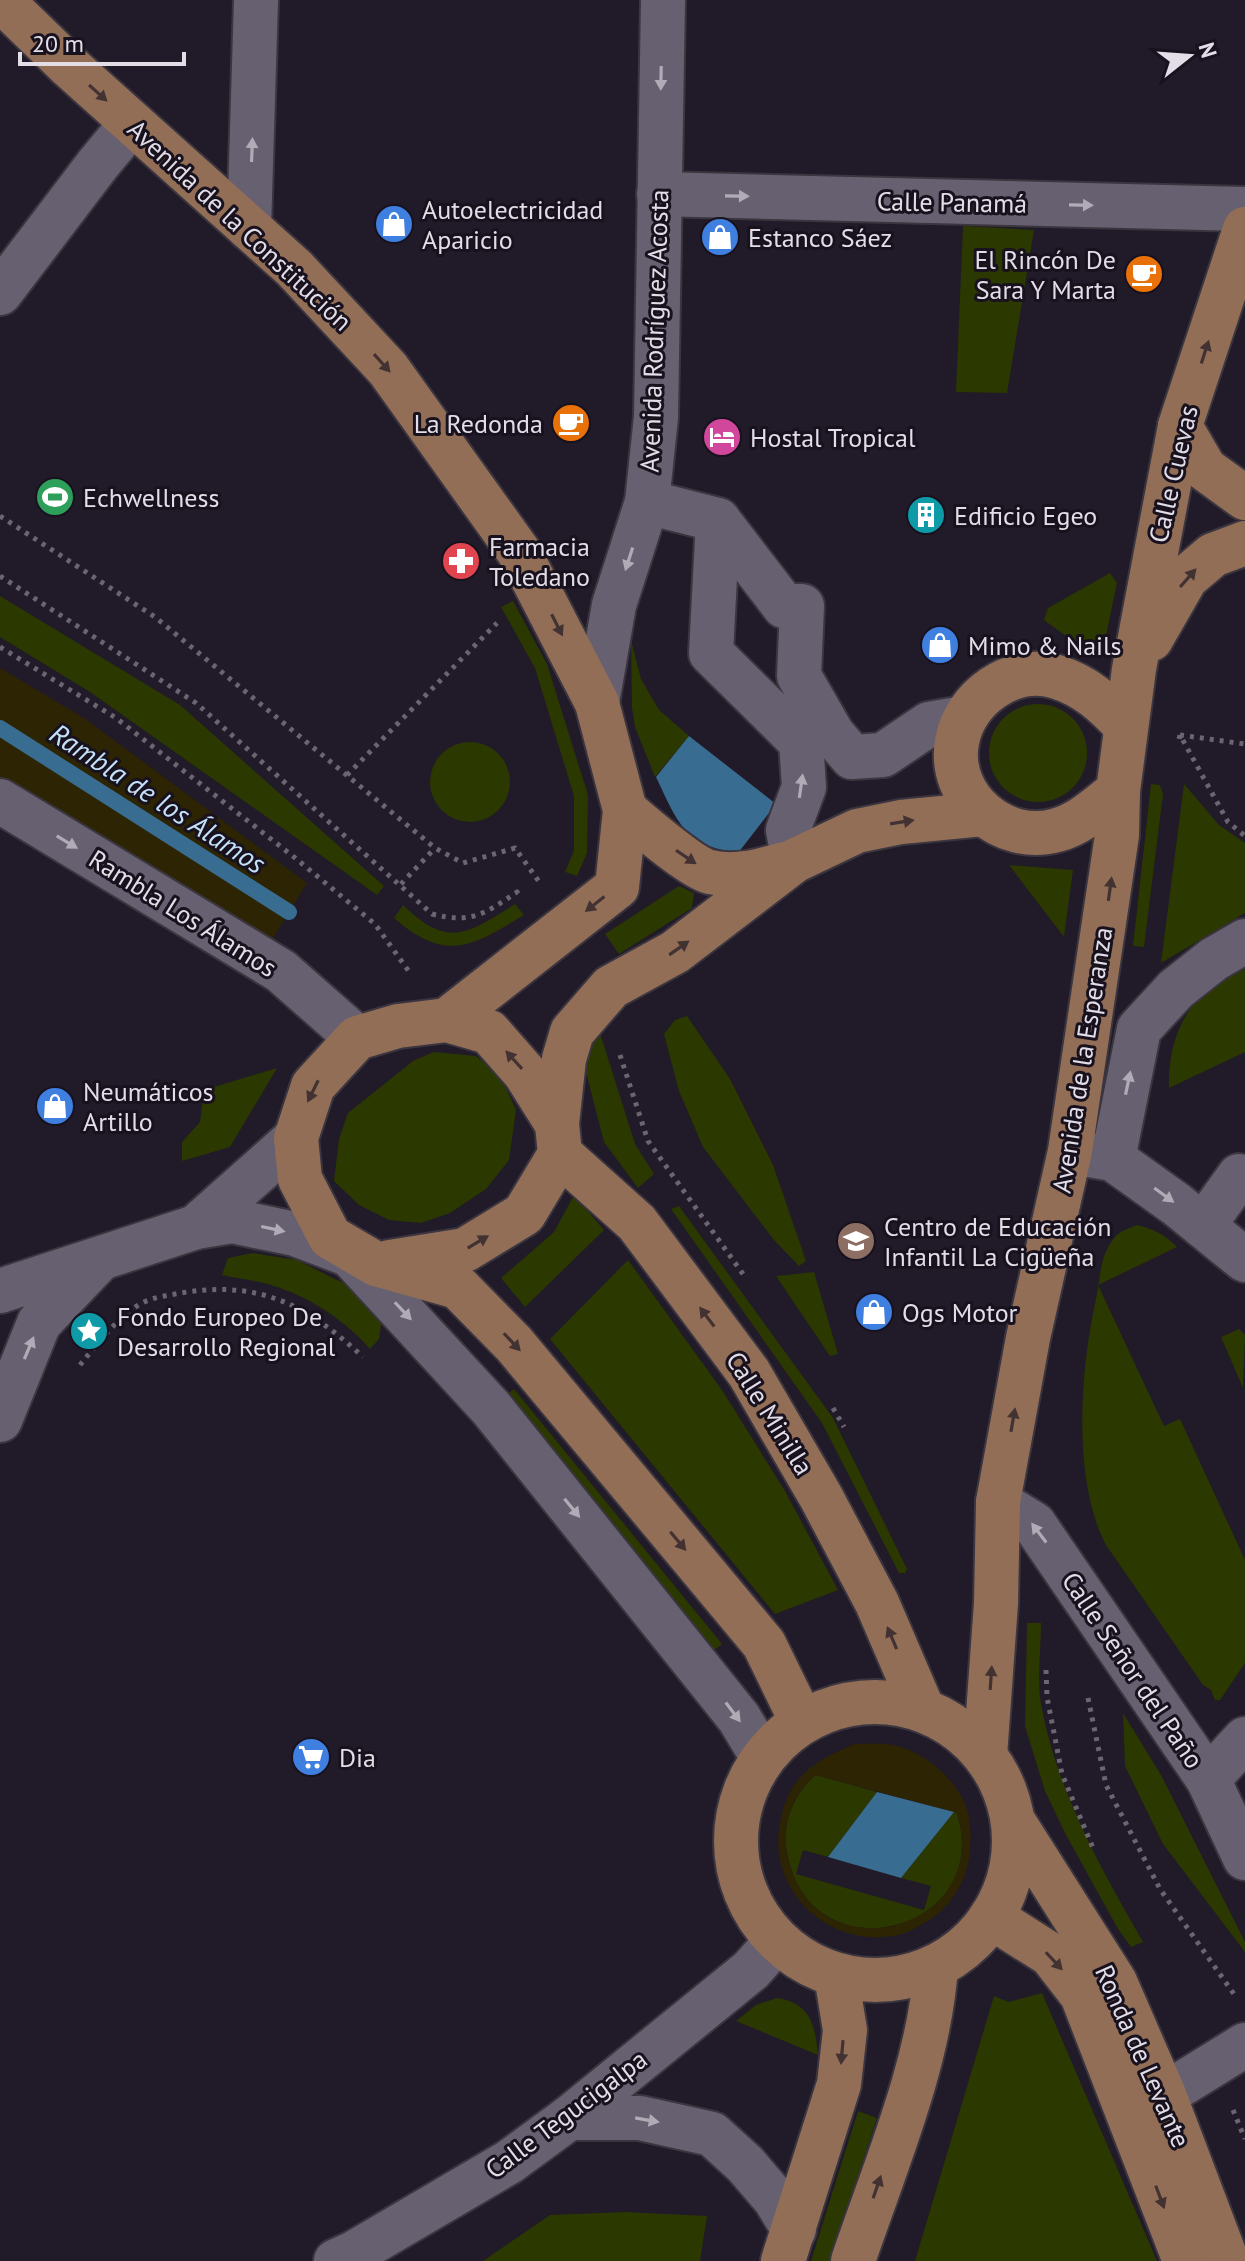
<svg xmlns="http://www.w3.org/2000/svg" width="1245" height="2261" font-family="'PT Sans',sans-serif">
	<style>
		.green { fill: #2b3800 }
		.sand { fill: #2c2403; fill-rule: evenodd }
		.water { fill: #396c91 }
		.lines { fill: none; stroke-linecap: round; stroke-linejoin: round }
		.stream { stroke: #396c91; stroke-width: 16 }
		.minor-casing { stroke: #3a353f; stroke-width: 48 }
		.major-casing { stroke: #3a353f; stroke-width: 48 }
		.path { stroke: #6b6471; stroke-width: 5; stroke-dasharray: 4 6; stroke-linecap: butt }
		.minor { stroke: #676070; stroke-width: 44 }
		.major { stroke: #936e57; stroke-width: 44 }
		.oneway { fill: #b1abb7 }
		.oneway2 { fill: #433232 }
		.labels { text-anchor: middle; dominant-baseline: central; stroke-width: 6; stroke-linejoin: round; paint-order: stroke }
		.street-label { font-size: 26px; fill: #e2dde7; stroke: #18111e }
		.poi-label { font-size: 26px; fill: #e2dde7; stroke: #18111e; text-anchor: start }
		.water-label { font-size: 28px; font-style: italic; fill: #c4e1f8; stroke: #18111e }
	</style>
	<rect width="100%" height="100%" fill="#211a28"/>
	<g class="green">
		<path d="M 963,226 L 1034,230 L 1007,393 L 956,392 Z"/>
		<path d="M 1110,573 L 1117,583 L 1103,650 L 1089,653 L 1044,620 L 1048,608 Z"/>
		<path d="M 0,596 L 180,705 L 384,886 L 377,895 L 90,692 L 0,637 Z"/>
		<path d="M 513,601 L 547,664 L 588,795 L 587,853 L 577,876 L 565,872 L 574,851 L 574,796 L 535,668 L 501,607 Z"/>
		<path d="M 631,640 L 641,679 L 659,710 L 689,736 L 655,777 L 635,727 L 632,708 Z"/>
		<circle cx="1038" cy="753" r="49"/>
		<circle cx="470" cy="782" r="40"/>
		<path d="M 1151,784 L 1160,785 L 1163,794 L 1144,947 L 1133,946 Z"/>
		<path d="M 1184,784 L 1219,825 L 1245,843 L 1245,913 L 1161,963 Z"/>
		<path d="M 1009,865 L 1073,870 L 1064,937 Z"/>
		<path d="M 679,886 L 694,893 L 692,908 L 619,954 L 605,934 Z"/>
		<path d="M 515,904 L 524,915 C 471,947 446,963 394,918 L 403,905 C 448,949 467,934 515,904 Z"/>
		<path d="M 1245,969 L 1245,1052 L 1169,1088 C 1168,1051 1178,1017 1206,991 C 1216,981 1233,975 1245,969 Z"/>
		<path d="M 687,1016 L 730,1079 L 773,1165 L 806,1261 L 799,1266 L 774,1240 L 703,1147 L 679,1091 L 664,1034 L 675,1020 Z"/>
		<path d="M 600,1033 L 635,1144 L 654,1174 L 638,1188 L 604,1142 L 580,1049 Z"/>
		<path d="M 434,1052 L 476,1056 L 500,1075 L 516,1110 L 509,1160 L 486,1189 L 450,1213 L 421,1223 L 389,1220 L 359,1205 L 334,1181 L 339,1139 L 348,1113 L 413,1061 Z"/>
		<path d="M 277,1068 L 230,1147 L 182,1161 L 182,1142 L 200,1122 L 204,1090 Z"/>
		<path d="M 574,1195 L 604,1230 L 525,1307 L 501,1278 L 554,1232 Z"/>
		<path d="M 679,1206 L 833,1418 L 907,1569 L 905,1573 L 899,1573 L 822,1423 L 671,1209 Z"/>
		<path d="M 1137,1225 C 1154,1229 1165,1235 1177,1247 L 1098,1285 L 1164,1426 L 1180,1419 L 1245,1560 L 1245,1663 L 1220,1700 L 1215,1700 L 1211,1690 L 1203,1685 L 1106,1545 C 1072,1480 1080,1370 1096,1299 C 1101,1277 1099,1254 1116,1236 C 1122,1230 1130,1228 1137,1225 Z"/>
		<path d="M 253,1253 L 297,1260 L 347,1285 L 382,1318 L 379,1339 L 370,1349 C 347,1322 311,1298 277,1287 C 260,1281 240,1279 222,1275 L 228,1258 Z"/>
		<path d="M 628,1260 L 722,1390 L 785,1491 L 838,1590 L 775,1614 L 550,1339 Z"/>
		<path d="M 814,1272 L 838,1354 L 830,1356 L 776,1276 Z"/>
		<path d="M 1239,1329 L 1245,1335 L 1243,1388 L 1221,1337 Z"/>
		<path d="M 514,1389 L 722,1644 L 711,1653 L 504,1397 Z"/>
		<path d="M 1027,1623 L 1041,1623 C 1041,1649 1037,1679 1041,1704 C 1057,1791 1100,1867 1143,1942 L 1131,1947 L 1118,1929 L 1065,1833 L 1045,1791 L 1025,1726 Z"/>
		<path d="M 1123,1713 L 1161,1775 L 1245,1942 L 1245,1952 L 1163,1844 L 1125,1766 Z"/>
		<path d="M 816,1775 L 877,1792 L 828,1857 L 803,1850 L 796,1874 L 924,1910 L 931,1886 L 901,1878 L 954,1812 L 957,1813 C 995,1937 801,1980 786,1845 C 783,1820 796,1791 816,1775 Z"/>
		<path d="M 1042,1993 L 1157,2261 L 915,2261 L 994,1996 L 1009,2002 Z"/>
		<path d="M 777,1998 C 810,2003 815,2024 818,2055 L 736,2021 L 756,2005 Z"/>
		<path d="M 858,2111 L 877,2118 L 830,2261 L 811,2261 Z"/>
		<path d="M 625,2212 L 707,2216 L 700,2261 L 483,2261 L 550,2215 Z"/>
	</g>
	<g class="sand">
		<path d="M 0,668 L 84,718 L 307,883 L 270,943 L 0,783 Z"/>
		<path d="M 855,1744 C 865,1744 876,1743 886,1744 C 918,1747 952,1774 965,1804 C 972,1821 971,1840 969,1858 C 966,1883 948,1910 926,1922 C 920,1925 912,1931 905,1933 C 835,1954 766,1894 780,1823 C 783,1807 788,1791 799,1779 C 814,1761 834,1753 855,1744 ZM 816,1775 L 957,1813 C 995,1936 801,1981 786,1845 C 783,1820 796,1790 816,1775 Z"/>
	</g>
	<g class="water">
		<path d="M 689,736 L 776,804 L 738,853 C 684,845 678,823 656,777 Z"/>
		<path d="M 877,1792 L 954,1812 L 901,1878 L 828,1857 Z"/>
	</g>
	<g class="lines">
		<path class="stream" d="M 0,728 L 289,912"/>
		<g class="minor-casing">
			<g id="minor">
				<path d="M 659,194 L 1245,209"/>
				<path d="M 249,228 L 256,0"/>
				<path d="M 0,293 L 98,164 L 132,123"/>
				<path d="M 647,502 L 718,520 L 784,606 L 802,606 L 799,676 L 833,735 L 852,757 L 883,755 L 929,724 L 964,718"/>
				<path d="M 718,520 L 711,653 L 801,742 L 804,787 L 788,830 L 794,861"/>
				<path d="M 597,703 L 614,605 L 647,502 L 656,417 L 663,0"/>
				<path d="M 0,801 L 281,971 L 357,1038"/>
				<path d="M 1084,1154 L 1113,1159 L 1176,1204 L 1245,1260"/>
				<path d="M 1113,1159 L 1139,1029 L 1176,989 L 1214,959 L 1245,941"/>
				<path d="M 1203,1226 L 1239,1176"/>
				<path d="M 196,1227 L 296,1138"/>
				<path d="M 349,1254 L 491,1408 L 739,1718 L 763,1758"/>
				<path d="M 0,1291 L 196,1227 L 232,1221 L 295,1234 L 361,1259"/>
				<path d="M 0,1420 L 39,1323 L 97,1262"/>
				<path d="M 998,1502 L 1034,1524 L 1208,1779 L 1245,1858"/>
				<path d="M 1208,1779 L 1245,1739"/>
				<path d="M 1164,2095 L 1245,2045"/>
				<path d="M 569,2118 L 640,2118 L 712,2134 L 745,2164 L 775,2199 L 794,2230"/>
				<path d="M 336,2261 L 354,2253 L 509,2162 L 569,2118 L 751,1970 L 777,1941"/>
			</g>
		</g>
		<g class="major-casing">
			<g id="major">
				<path d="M 1,0 L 70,67 L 294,268 L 388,369 L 519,552 L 597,703 L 625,810 L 617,887 L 447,1020"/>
				<path d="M 1180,426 L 1205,469 L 1245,498"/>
				<path d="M 1151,639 L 1186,578 L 1213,555 L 1245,543"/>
				<path d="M 1118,791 C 1099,806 1080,824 1057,830 C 1003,846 947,797 957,742 C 964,698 1013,663 1057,677 C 1086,686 1105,704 1125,725"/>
				<path d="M 625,810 C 641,824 692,868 710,872 C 735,878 760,871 784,864"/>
				<path d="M 557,1124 L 525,1073 L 489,1032 L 447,1020 L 398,1026 L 357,1038 L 313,1086 L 296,1138 L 300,1179 L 330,1237 L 376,1264 L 458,1287 L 514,1344 L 764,1644 L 802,1722"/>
				<path d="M 560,1154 L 637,1223 L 749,1373 L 821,1497 L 877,1603 L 923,1710"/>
				<path d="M 390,1262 L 465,1250 L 524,1214 L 560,1154 L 557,1124 L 564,1059 L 572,1032 L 611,987 L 675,952 L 794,861 L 857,831 L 901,822 L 983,814"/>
				<circle cx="875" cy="1841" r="139"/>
				<path d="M 985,1756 L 996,1603 L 998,1502 L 1028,1338 L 1070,1151 L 1117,835 L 1118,791 L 1134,669 L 1180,426 L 1245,229"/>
				<path d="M 1013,1821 L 1115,1982 L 1164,2095 L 1227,2261"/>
				<path d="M 991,1917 L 1051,1955 L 1082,1995 L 1185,2261"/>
				<path d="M 783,2261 L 839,2084 L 845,2030 L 836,1975"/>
				<path d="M 853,2261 C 884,2169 930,2063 936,1966"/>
			</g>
		</g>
		<g class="path">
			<path d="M 0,516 L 155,617 L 435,848 L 463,863 L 515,848 L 540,883"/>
			<path d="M 0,576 L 196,703 L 432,914 C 471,924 485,914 517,892 L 521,898"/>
			<path d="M 0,647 L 116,718 L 294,857 L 375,924 L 410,973"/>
			<path d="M 1180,735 L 1245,744"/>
			<path d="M 1179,739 L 1180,735 L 1228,822 L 1245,836"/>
			<path d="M 347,775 L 497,623"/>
			<path d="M 401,884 L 435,848"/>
			<path d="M 620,1055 L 648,1141 L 743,1274"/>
			<path d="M 80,1365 C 98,1343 116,1319 140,1304 C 155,1296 171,1295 187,1292 C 263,1281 309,1307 363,1357"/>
			<path d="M 833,1408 L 844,1427"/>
			<path d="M 1046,1670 L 1047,1697 L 1062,1774 L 1093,1848"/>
			<path d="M 1088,1698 L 1106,1785 L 1160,1889 L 1236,1997"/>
			<path d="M 1233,2110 L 1245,2139"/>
		</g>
		<use href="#minor" class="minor"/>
		<use href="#major" class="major"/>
	</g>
	<defs><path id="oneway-solid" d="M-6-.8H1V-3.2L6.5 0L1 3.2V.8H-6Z" transform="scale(2)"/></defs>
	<g class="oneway">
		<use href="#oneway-solid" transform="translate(661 78) rotate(91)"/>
		<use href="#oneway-solid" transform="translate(252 150) rotate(-88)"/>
		<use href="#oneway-solid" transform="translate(737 196) rotate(1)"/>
		<use href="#oneway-solid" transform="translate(1081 205) rotate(1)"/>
		<use href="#oneway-solid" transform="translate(629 559) rotate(108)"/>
		<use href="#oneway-solid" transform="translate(801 786) rotate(-82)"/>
		<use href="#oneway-solid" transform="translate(67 842) rotate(31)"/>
		<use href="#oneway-solid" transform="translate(1128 1083) rotate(-78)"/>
		<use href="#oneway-solid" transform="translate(1164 1195) rotate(36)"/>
		<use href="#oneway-solid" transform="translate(273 1229) rotate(12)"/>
		<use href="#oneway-solid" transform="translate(403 1311) rotate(47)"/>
		<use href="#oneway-solid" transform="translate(29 1348) rotate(-67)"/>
		<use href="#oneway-solid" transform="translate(572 1508) rotate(51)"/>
		<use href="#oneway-solid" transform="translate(1039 1533) rotate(-127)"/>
		<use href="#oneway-solid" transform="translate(733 1712) rotate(53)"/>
		<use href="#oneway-solid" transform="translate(647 2120) rotate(10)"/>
	</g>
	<g class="oneway2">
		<use href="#oneway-solid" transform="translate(98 93) rotate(42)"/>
		<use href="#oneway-solid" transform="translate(1205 352) rotate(-72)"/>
		<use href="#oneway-solid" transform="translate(382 363) rotate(48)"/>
		<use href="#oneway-solid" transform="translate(1188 578) rotate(-49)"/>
		<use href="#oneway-solid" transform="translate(557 625) rotate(63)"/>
		<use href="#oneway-solid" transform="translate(902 822) rotate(-9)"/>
		<use href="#oneway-solid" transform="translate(686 857) rotate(34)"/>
		<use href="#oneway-solid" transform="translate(1110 889) rotate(-82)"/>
		<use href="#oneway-solid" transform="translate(595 904) rotate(142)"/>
		<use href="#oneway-solid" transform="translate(679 948) rotate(-35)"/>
		<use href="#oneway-solid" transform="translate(514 1060) rotate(-132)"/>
		<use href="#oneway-solid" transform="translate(313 1091) rotate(116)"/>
		<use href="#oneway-solid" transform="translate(478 1242) rotate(-31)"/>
		<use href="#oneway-solid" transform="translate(707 1317) rotate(-127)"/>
		<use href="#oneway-solid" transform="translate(512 1342) rotate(47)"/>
		<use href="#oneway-solid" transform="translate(1013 1420) rotate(-80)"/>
		<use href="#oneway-solid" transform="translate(678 1541) rotate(50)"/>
		<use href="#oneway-solid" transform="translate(892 1638) rotate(-113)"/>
		<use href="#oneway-solid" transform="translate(991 1678) rotate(-86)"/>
		<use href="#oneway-solid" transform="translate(1054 1961) rotate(47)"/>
		<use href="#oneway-solid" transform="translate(842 2052) rotate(95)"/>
		<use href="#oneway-solid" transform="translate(877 2187) rotate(-71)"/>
		<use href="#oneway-solid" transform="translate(1160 2197) rotate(69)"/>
	</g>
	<defs>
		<g id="shop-disc" transform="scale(2)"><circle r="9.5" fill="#3f7fe0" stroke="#18111e"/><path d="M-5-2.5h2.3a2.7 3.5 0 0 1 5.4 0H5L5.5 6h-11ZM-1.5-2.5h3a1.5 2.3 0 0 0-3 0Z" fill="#fff"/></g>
		<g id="cafe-disc" transform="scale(2)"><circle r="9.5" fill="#e8710a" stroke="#18111e"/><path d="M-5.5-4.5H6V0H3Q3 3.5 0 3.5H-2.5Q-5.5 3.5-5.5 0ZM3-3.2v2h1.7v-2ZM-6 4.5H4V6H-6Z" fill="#fff"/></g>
		<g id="hotel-disc" transform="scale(2)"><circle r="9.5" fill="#d1479c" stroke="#18111e"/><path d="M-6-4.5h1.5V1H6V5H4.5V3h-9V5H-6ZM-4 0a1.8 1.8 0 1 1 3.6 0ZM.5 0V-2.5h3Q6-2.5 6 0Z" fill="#fff"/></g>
		<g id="stadium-disc" transform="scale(2)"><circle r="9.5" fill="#2e9e5b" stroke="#18111e"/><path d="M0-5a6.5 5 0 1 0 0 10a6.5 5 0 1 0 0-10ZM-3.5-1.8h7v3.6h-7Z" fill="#fff"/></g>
		<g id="building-disc" transform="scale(2)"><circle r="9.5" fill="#0f9aa8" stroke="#18111e"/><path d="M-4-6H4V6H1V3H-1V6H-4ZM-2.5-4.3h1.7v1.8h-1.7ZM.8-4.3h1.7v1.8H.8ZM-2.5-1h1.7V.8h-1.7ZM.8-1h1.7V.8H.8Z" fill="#fff"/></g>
		<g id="pharmacy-disc" transform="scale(2)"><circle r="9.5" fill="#e0444e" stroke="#18111e"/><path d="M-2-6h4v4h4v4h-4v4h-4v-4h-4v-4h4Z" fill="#fff"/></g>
		<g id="school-disc" transform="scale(2)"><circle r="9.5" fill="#8d6e63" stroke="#18111e"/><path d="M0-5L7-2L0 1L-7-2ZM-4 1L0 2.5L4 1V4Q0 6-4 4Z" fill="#fff"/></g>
		<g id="sight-disc" transform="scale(2)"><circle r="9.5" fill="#0f9aa8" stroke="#18111e"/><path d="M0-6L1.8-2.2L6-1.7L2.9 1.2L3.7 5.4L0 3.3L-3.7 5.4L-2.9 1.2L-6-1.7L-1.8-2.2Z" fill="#fff"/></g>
		<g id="supermarket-disc" transform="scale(2)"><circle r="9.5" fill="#3f7fe0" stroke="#18111e"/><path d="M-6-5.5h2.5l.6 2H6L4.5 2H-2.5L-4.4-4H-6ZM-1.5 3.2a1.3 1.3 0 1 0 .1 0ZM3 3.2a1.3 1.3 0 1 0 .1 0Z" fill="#fff"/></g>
	</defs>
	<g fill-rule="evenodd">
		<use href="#shop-disc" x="394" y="224"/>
		<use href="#shop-disc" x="720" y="237"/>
		<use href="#cafe-disc" x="1144" y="274"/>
		<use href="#cafe-disc" x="571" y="423"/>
		<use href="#hotel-disc" x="722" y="437"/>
		<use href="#stadium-disc" x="55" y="497"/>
		<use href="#building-disc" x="926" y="515"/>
		<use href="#pharmacy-disc" x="461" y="561"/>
		<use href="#shop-disc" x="940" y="645"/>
		<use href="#shop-disc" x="55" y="1106"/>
		<use href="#school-disc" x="856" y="1241"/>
		<use href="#shop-disc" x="874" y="1312"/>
		<use href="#sight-disc" x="89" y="1331"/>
		<use href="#supermarket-disc" x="311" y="1757"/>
	</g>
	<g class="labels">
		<g class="street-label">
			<text transform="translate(952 202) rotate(1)">Calle Panamá</text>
			<text transform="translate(240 225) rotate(43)">Avenida de la Constitución</text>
			<text transform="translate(654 331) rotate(-88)">Avenida Rodríguez Acosta</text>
			<text transform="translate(1173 474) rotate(-77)">Calle Cuevas</text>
			<text transform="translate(183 913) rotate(32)">Rambla Los Álamos</text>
			<text transform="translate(1082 1060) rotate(-81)">Avenida de la Esperanza</text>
			<text transform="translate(770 1413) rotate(58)">Calle Minilla</text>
			<text transform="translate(1133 1670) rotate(56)">Calle Señor del Paño</text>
			<text transform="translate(1143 2056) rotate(66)">Ronda de Levante</text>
			<text transform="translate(566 2114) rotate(-37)">Calle Tegucigalpa</text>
		</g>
		<g class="poi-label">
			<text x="422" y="209">Autoelectricidad<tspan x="422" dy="30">Aparicio</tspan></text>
			<text x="748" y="237">Estanco Sáez</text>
			<text x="1116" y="259" text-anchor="end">El Rincón De<tspan x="1116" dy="30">Sara Y Marta</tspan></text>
			<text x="543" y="423" text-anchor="end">La Redonda</text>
			<text x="750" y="437">Hostal Tropical</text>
			<text x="83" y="497">Echwellness</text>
			<text x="954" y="515">Edificio Egeo</text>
			<text x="489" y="546">Farmacia<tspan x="489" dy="30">Toledano</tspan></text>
			<text x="968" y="645">Mimo &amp; Nails</text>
			<text x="83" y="1091">Neumáticos<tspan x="83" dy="30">Artillo</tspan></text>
			<text x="884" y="1226">Centro de Educación<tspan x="884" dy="30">Infantil La Cigüeña</tspan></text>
			<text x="902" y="1312">Ogs Motor</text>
			<text x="117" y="1316">Fondo Europeo De<tspan x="117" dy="30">Desarrollo Regional</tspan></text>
			<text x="339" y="1757">Dia</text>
		</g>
		<g class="water-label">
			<text transform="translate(158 798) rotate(33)">Rambla de los Álamos</text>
		</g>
	</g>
	<g transform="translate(1189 56) rotate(73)" stroke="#18111e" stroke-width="6" paint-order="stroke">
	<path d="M0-6L14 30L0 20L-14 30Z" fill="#e2dde7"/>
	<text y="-12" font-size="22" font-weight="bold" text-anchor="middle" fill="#e2dde7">N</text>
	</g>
	<path d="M20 52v12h164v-12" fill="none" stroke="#e2dde7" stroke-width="4"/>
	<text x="32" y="52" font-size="24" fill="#e2dde7" stroke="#18111e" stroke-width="6" paint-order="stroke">20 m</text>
</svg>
